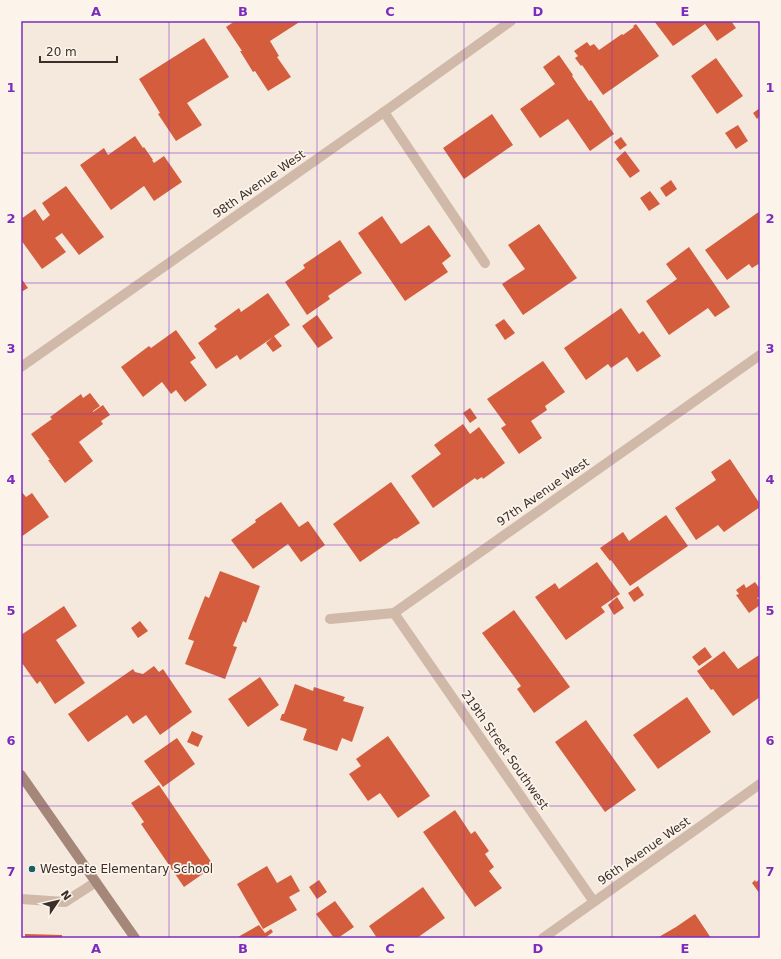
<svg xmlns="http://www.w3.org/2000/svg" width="781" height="959" font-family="'DejaVu Sans',sans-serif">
  <rect width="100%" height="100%" fill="#f5e9de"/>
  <path fill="#d45d3e" d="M235,21H301L270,41L279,56L277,57L291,77L268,91L255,71L253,72L240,51H242L226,27Z
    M654,21H731L736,28L717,41L705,24L673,46Z
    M636,24L659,56L603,95L582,65L581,66L575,58L578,56L574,51L587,42L590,46L594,44L599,50L622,34L623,35L634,27L633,26Z
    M204,38L229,77L187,103L202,125L176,141L158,114L160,113L139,79Z
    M559,55L573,75L572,76L589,101L591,100L614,134L590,151L568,119L540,138L520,109L555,84L543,67Z
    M716,58L743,96L717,114L691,76Z
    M760,108V118L759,117L757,119L753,113Z
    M492,114L513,145L464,179L443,148Z
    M738,125L748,141L736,149L725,133Z
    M135,136L143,148L144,147L153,160H152L154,163L164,156L182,182L154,201L144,186L111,210L80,165L104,148L108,155Z
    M621,137L627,145L620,150L614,142Z
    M625,151L640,171L630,178L616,159Z
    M671,180L677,189L666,197L660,188Z
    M66,186L104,237L79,255L62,233L55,238L66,252L42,269L21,240V219L35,209L43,221L50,215L42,203Z
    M650,191L660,204L649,211L640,198Z
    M760,211V263L752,268L749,264L727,280L705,250Z
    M382,216L401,244L429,225L451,256L442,263L448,272L405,301L358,233Z
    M539,224L577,278L523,315L502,284L525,269L508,245Z
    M340,240L362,273L328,296L330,299L307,315L285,282L305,268L303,265Z
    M689,247L730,307L715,317L708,308L669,335L646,301L677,279L666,264Z
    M21,278L28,288L21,292Z
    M268,293L290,325L274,336L282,346L273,352L266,343L273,337L240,360L237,355L216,369L198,343L217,329L214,326L239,308L241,312Z
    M621,308L639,334L643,331L661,356L637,372L627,357L611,368L608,364L586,380L564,348Z
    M317,315L333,338L318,348L302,326Z
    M504,319L515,333L505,340L495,325Z
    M176,330L196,358L190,362L207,385L185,402L176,390L171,394L162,382L143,397L121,367L149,346L151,348Z
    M543,361L565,392L545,406L547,410L531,421L542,438L519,454L501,428L506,425L487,399Z
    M90,393L100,406L93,411V412L103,405L110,415L101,421L103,424L79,442L93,461L65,483L48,460H50L31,434L52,419L50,417L81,394L83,398Z
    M470,408L477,418L470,423L463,413Z
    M463,424L470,434L479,427L505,463L483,479L482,477L477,480L475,478L433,508L411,476L441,454L434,445Z
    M730,459L760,504V507L724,532L718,525L696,540L675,508L716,480L711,472Z
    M391,482L420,523L396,539L395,538L360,562L333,524Z
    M21,491L26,497L32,493L49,517L21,537Z
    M281,502L299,527L308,521L325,545L301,562L288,544L253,569L231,540L256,522L255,520Z
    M666,515L688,546L630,586L611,560L610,561L600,548L623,532L629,541Z
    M597,562L620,594L601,607L605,612L566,640L535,597L555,583L559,589Z
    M220,571L260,586L246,623L243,621L233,646L237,647L225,679L185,664L194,641L188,639L205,596L209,598Z
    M755,582L760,589V596L757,598L760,601V605L749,613L736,595L739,594L736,590L744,584L746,588Z
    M638,586L644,595L634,602L628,593Z
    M617,597L624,608L614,615L608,605Z
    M64,606L77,626L56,640L85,683L55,704L40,681L37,684L22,663L21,664V635Z
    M514,610L570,687L534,713L517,689L521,686L482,633Z
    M140,621L148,631L138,638L131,628Z
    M705,647L712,657L699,666L692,657Z
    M724,651L738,669L759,655L760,657V697L733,716L713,689L711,690L697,671Z
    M154,666L159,672L163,669L192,712L160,735L146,715L133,724L127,715L88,742L68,714L133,669L135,672L143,674Z
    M260,677L279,705L248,727L228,699Z
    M295,684L313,691L314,687L345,697L343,701L364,707L352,742L342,738L337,751L303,740L307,729L280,720L282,714H284Z
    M687,697L711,732L658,769L633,735Z
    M586,720L636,790L605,812L555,742Z
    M192,731L203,736L198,747L187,742Z
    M388,736L430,796L398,818L380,793L368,801L349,774L361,766L356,759Z
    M177,738L195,764L163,787L144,761Z
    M159,785L214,866L184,887L141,824L144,822L131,803Z
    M455,810L471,834L475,831L489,851L485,854L494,867L489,871L502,888L475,907L423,832Z
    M267,866L277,883L291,875L300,891L289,897L297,910L263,929L237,884Z
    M760,879V894L752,883L755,880L756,882Z
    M319,880L327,892L317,899L309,887Z
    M423,887L445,918L417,938H377L369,926Z
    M335,901L354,927L338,938H334L316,914Z
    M695,914L711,938H657L676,927Z
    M259,925L265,933L271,929L273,932L265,938H239L238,937Z
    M25,934L62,935V938H25Z"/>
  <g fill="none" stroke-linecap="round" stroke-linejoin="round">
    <path stroke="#d0b9a8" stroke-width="10" d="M384,112L485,263
      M21,899L65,902L96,882"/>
    <path stroke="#d0b9a8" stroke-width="10" d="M21,367L384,112L511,21
      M394,613L594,902
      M330,619L394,613L760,355
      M543,938L760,784"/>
    <path stroke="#a48779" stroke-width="10" d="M21,775L135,938"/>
  </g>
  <path fill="none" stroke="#7b2cbf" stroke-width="1" stroke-opacity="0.55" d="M169,21V938M317,21V938M464,21V938M612,21V938M21,153H760M21,283H760M21,414H760M21,545H760M21,676H760M21,806H760"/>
  <circle fill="#196063" stroke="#fcf4eb" stroke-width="1.5" cx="32" cy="869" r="4"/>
  <g text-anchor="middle" stroke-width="3.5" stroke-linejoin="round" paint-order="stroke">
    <g font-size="12" fill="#3c2e29" stroke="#fcf4eb">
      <text transform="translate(259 184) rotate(-35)" y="4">98th Avenue West</text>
      <text transform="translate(543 492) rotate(-35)" y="4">97th Avenue West</text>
      <text transform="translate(505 750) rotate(55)" y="4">219th Street Southwest</text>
      <text transform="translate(644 851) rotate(-35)" y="4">96th Avenue West</text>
    </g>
    <g font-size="12" fill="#3c2e29" stroke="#fcf4eb" text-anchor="start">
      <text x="40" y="873">Westgate Elementary School</text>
    </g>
  </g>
  <rect width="781" height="959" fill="none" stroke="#fcf4eb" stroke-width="44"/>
  <g transform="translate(58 901) rotate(55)" stroke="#fcf4eb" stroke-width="3" paint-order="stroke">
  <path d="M0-3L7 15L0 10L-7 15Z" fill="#3c2e29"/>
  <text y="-6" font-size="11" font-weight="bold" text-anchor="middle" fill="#3c2e29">N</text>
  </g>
  <path d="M40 56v6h77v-6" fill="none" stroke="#3c2e29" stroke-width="2"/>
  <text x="46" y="56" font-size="12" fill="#3c2e29" stroke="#fcf4eb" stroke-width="3" paint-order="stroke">20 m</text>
  <rect x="22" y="22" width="737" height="915" fill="none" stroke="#7b2cbf" stroke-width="1.5"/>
  <g font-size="13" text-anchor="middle" font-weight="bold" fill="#7b2cbf">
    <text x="96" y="16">A</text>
    <text x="243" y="16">B</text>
    <text x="390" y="16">C</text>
    <text x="538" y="16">D</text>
    <text x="685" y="16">E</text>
    <text x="11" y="92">1</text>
    <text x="770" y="92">1</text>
    <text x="11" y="223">2</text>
    <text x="770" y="223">2</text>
    <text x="11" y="353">3</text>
    <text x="770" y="353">3</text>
    <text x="11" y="484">4</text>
    <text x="770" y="484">4</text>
    <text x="11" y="615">5</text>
    <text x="770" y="615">5</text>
    <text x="11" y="745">6</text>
    <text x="770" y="745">6</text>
    <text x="11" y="876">7</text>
    <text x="770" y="876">7</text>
    <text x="96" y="953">A</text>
    <text x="243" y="953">B</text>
    <text x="390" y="953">C</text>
    <text x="538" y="953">D</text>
    <text x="685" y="953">E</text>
  </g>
</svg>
